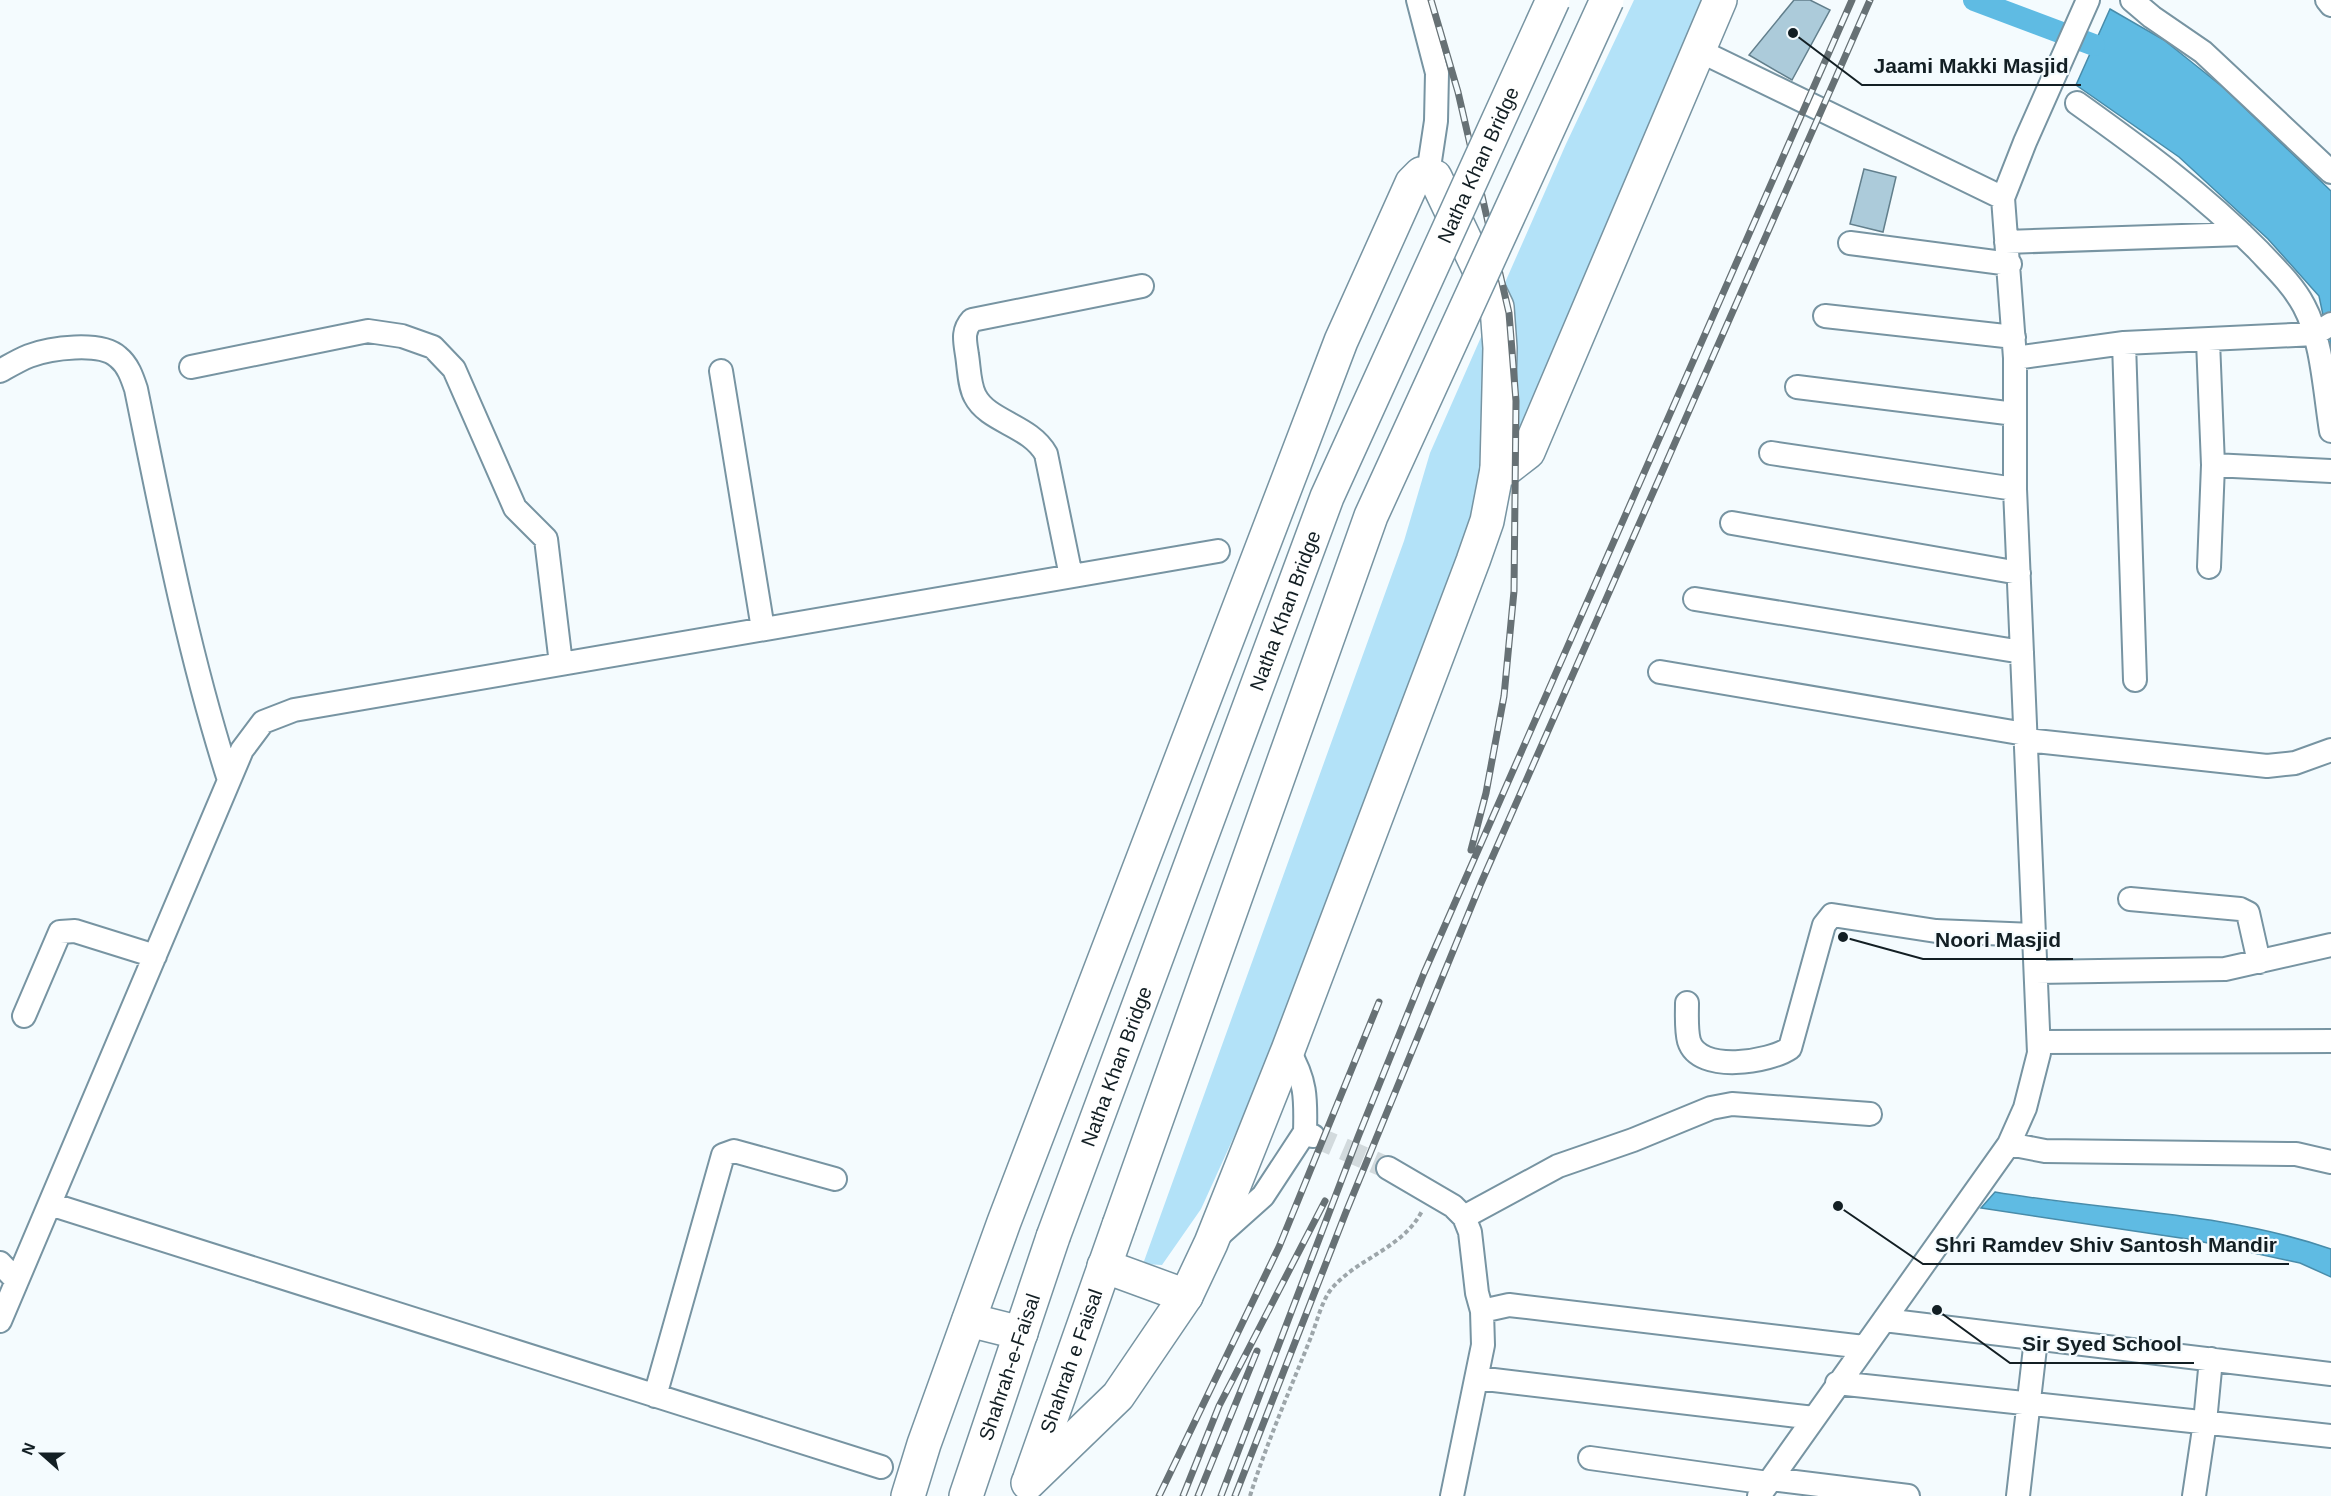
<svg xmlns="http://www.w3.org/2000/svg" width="2331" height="1496" font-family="Arial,sans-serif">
  <rect width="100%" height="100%" fill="#f4fbfe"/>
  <path fill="#b3e2f8" d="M1634,0H1710L1576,306L1444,675L1201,1209L1162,1265L1143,1264L1404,541L1430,453L1566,144Z"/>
  <path fill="#5fbbe3" stroke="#488caa" stroke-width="1.5" d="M2110,9L2164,40L2224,88L2331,191V353L2319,296L2268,239L2179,157L2076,85Z
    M1995,1192C2106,1211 2224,1212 2331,1249V1277L2300,1263L2194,1240L1981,1208Z"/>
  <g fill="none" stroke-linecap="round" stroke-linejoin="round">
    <path stroke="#5fbbe3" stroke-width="22" d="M1974,0L2094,45"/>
  </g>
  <path fill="#accbda" stroke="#627f8c" stroke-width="1.5" d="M1794,0H1810L1830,10L1792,80L1749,55Z
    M1864,169L1896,177L1883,232L1850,224Z"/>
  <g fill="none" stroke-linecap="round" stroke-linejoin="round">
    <path stroke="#d2dadd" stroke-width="22" stroke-dasharray="22 11" stroke-linecap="butt" d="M1313,1136L1388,1168"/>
    <g stroke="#7794a2" stroke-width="26">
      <path id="minor" d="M1418,0L1437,73L1436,121L1428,174
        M2132,0L2152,17L2203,52L2331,172
        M2327,0L2331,5
        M1698,50L2003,198
        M2077,103C2140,148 2203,194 2258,250C2274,267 2293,285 2304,306C2322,339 2325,394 2331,431
        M2006,242L2242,234
        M1850,243L2010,264
        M1825,316L2014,337
        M2208,341L2213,465L2209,567
        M2124,343L2135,680
        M2015,358L2124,343L2315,334L2331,324
        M191,367L368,331L402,336L433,347L454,369L515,508L546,539L561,664
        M0,371C9,366 19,360 29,356C50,348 100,341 118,357C128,365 132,377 136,389C163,521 188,652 229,780
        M721,371L763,629
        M1797,387L2015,414
        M1771,453L2015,489
        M2213,465L2331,471
        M1732,523L2019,573
        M1071,576L1046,454C1030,425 988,422 975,396C969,385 969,367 967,355C965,341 962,331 972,320L1142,286
        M1695,599L2022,652
        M1660,672L2025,734
        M2026,740L2267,766L2295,763L2331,750
        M2130,899L2240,909L2248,913L2259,962
        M2036,972L2225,969L2331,945
        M1687,1003C1687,1015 1686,1030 1689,1041C1699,1074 1770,1062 1790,1048L1824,925L1832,915L1936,931L2034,935
        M24,1016L60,932L75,931L155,956
        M2039,1042L2331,1041
        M1288,1050C1306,1080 1306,1098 1305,1132L1313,1136
        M2009,1144L2045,1151L2296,1154L2331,1162
        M1388,1168L1453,1206L1464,1217L1470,1232L1477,1293L1482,1311L1483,1345L1452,1496
        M50,1204L881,1467
        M1464,1217L1558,1166L1633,1140L1711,1108L1732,1104L1870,1114
        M1216,1238L1263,1196L1305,1132
        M0,1263L17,1281
        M1482,1311L1509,1305L1864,1347
        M1884,1320L2331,1374
        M0,1321L242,750L263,722L294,710L1218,551
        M1477,1378L1814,1418
        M1837,1383L2331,1436
        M655,1396L723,1155L734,1151L835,1179
        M1590,1458L1768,1483
        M1771,1479L1908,1496
        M1759,1496L2009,1144L2025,1108L2039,1053L2015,489V358L2003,198L2025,142L2088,0
        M2018,1496L2036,1339
        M2194,1496L2205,1422L2211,1359"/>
    </g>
    <g stroke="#7794a2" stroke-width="36">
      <g id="highway">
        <path d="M1104,1266L1186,1296"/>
        <path d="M969,1320L1021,1333"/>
        <path id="s1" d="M1030,1478L1119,1225"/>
        <path d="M1028,1483L1118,1396L1186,1296L1211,1243L1288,1050L1473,561L1487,521L1497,469H1506L1528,452L1720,0"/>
        <path d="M908,1496L924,1444L1004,1222L1293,467L1341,341L1412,183L1421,174L1435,177L1497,307L1500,348L1497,469"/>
        <path id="s2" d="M966,1496L1053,1237"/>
      </g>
    </g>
    <path stroke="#9da6aa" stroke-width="4" stroke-dasharray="4.5 3" stroke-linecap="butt" d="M1250,1496C1267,1442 1290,1390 1311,1337C1317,1322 1322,1299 1333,1287C1360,1257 1403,1248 1422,1211"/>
    <use href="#minor" stroke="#fff" stroke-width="22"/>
    <use href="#highway" stroke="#fff" stroke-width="33"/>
    <g stroke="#677175" stroke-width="7">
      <path id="rail" d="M1431,0L1458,92L1509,313L1516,401L1514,591L1504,696L1486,793L1471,850
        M1159,1496L1279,1247L1379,1002
        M1183,1496L1219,1406L1325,1201
        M1198,1496L1257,1351
        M1221,1496L1358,1137L1424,973L1852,0
        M1235,1496L1346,1212L1481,883L1870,0"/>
    </g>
    <use href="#rail" stroke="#f4fbfe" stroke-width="4.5" stroke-dasharray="14" stroke-linecap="butt"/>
    <g stroke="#7794a2" stroke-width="36" stroke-linecap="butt">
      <g id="highway-bridge">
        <path d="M1119,1225L1371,516L1607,0"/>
        <path id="s3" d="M1053,1237L1327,497L1553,0"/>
      </g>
    </g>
    <use href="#highway-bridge" stroke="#fff" stroke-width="33"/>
  </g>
  <g text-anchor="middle" stroke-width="4.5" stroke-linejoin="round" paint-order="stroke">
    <g font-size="20" fill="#131f24" stroke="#f4fbfe">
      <text dy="7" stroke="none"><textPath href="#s3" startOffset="1154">Natha Khan Bridge</textPath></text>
      <text dy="7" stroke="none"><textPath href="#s3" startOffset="668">Natha Khan Bridge</textPath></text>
      <text dy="7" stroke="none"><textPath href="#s3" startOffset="182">Natha Khan Bridge</textPath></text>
      <text dy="7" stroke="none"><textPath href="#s1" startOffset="124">Shahrah e Faisal</textPath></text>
      <text dy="7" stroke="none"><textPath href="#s2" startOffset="136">Shahrah-e-Faisal</textPath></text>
    </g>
  </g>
  <path fill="none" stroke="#131f24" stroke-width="2" d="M1793 33L1862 85H2081M1843 937L1923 959H2073M1838 1206L1923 1264H2289M1937 1310L2010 1363H2194"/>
  <g fill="#131f24" stroke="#f4fbfe" stroke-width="2">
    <circle cx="1793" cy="33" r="6"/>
    <circle cx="1843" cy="937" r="6"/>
    <circle cx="1838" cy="1206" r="6"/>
    <circle cx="1937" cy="1310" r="6"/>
  </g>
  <g font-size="21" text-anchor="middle" font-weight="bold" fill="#131f24" stroke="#f4fbfe" stroke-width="4.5" stroke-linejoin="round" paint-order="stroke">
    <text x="1971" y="73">Jaami Makki Masjid</text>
    <text x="1998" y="947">Noori Masjid</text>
    <text x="2106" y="1252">Shri Ramdev Shiv Santosh Mandir</text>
    <text x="2102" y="1351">Sir Syed School</text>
  </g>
  <g transform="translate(42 1454) rotate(291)" stroke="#f4fbfe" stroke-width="4.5" paint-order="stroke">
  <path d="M0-4.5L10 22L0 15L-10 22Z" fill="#131f24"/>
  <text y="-9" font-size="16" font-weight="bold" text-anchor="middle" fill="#131f24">N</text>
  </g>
</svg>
